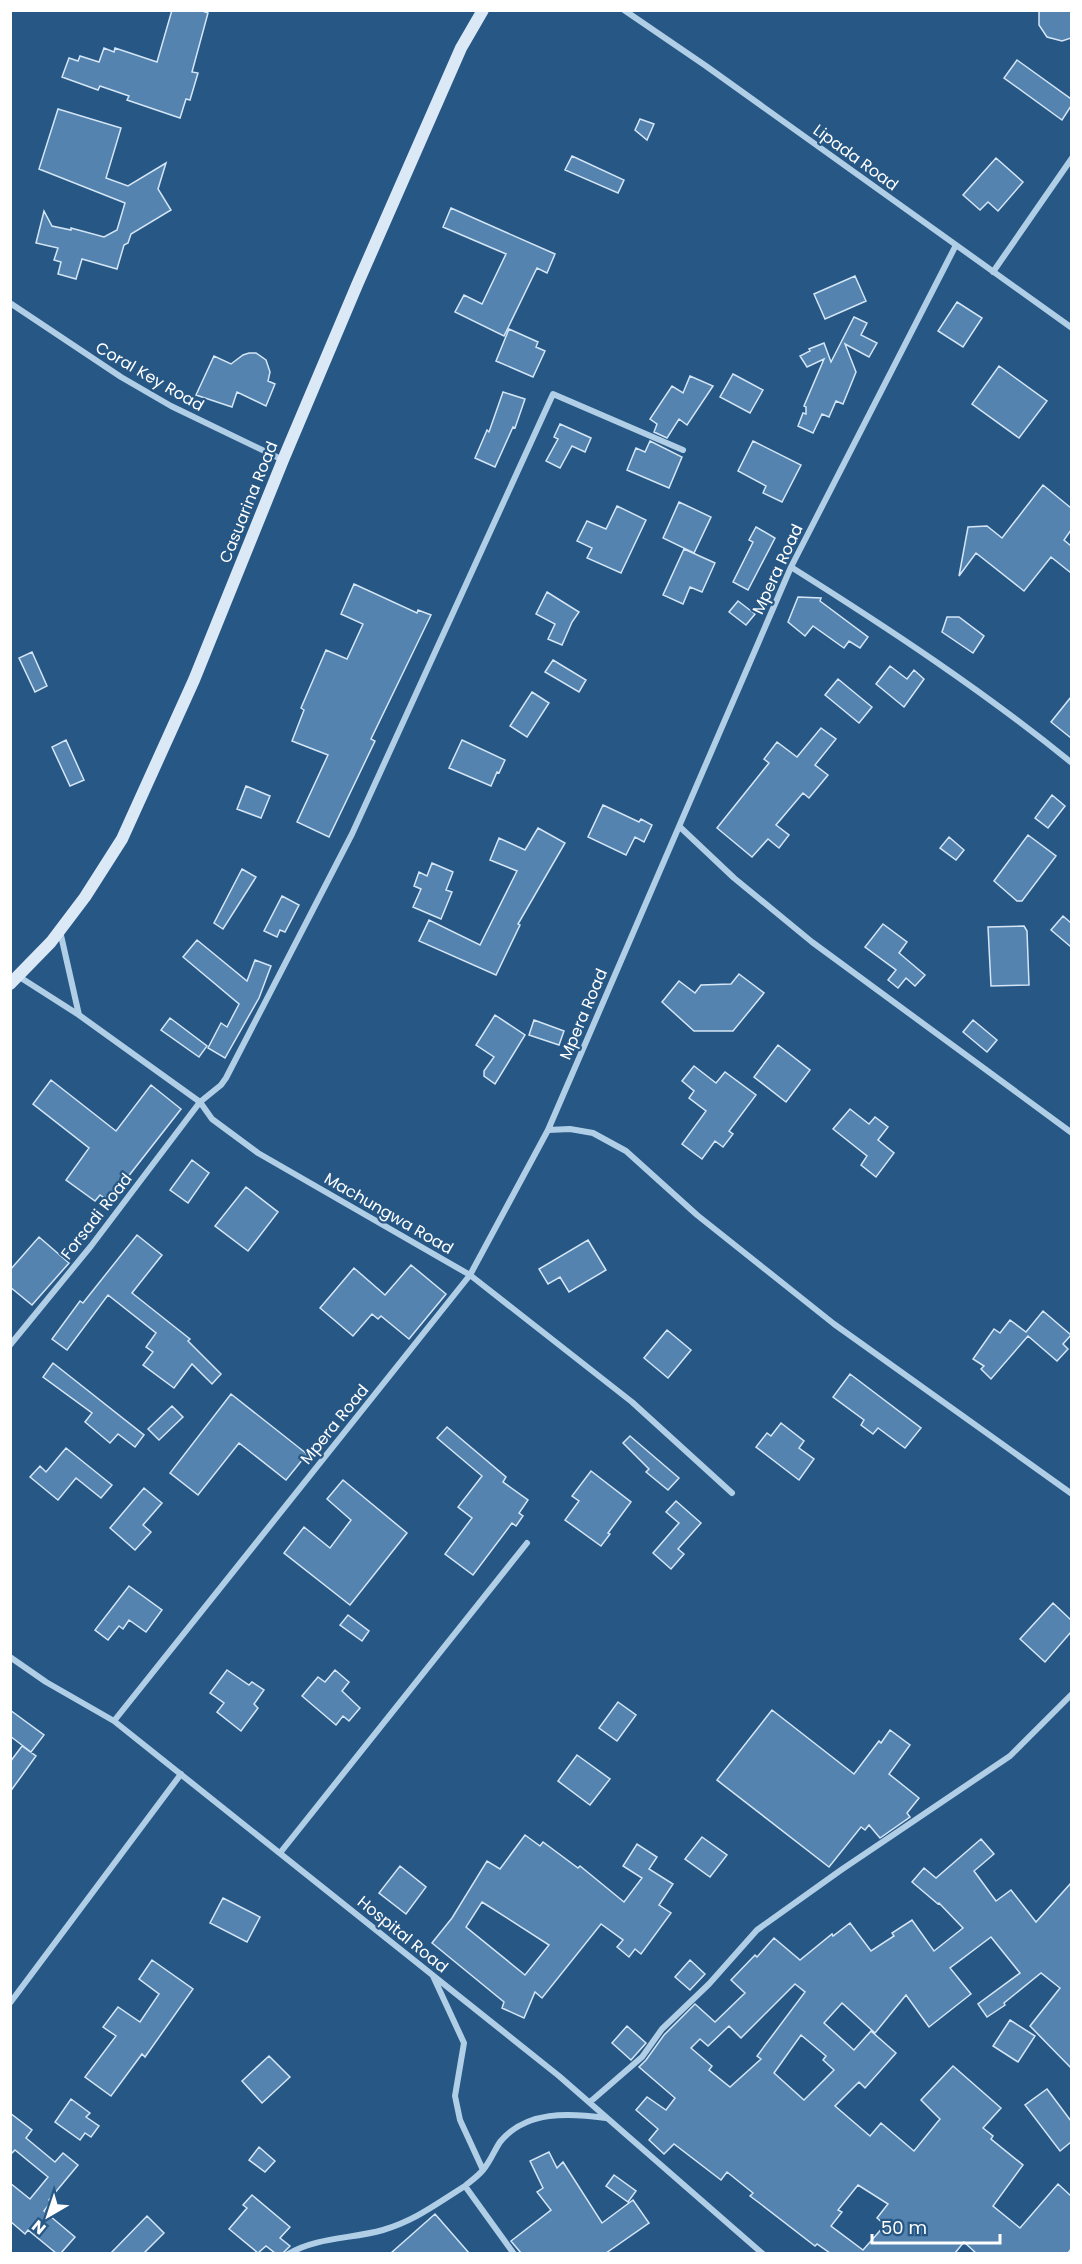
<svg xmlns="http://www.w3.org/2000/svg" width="1082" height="2264" font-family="Poppins,sans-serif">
  <rect width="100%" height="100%" fill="#275784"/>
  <path fill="#5383ae" stroke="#d4e6f6" stroke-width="1.5" fill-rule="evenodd" d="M172,10H200L208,13L192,72L198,73L190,100L186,99L180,118L127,100L129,96L100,86L98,90L62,77L69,58L78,61L80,56L99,62L104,48L114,52L115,48L157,62Z
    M1039,10H1071V38L1062,41L1047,37L1039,25Z
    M1017,60L1071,99V106L1062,120L1004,78Z
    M58,109L121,128L106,178L128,186L166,163L158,189L171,210L131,234L128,243L124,245L117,269L82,259L76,279L58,274L61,262L54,260L58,248L36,243L44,211L52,226L71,230V228L104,237L117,230L125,203L39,169Z
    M640,119L654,124L647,140L635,130Z
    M572,156L624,180L618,193L565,170Z
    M996,158L1023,182L998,211L988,202L980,210L963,195Z
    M451,208L555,254L547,273L537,268L504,336L455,312L464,295L482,304L506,254L443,227Z
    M855,276L866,301L825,319L814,294Z
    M957,302L982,318L963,347L938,331Z
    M854,317L867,323L861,335L877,343L869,357L845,344L856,372L843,404L836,401L829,417L822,414L813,433L798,426L803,413L806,414V407L804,406L824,359L807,367L800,356L810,351L809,349L824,343L831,362Z
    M509,329L538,342L536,347L545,351L533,377L496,361Z
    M249,353H256L266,360L270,372L268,381L275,384L266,406L237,392L232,407L196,395L214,356L231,364L243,355Z
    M999,366L1047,401L1019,438L972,404Z
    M733,374L763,390L750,413L720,397Z
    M690,376L713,386L687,425L679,419L667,438L654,432L657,424L650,419L672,386L683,393Z
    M503,392L525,399L515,428L513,427L495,467L475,458L487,430L489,432Z
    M560,424L591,438L585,452L572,446L560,468L546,461L558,439L554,437Z
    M650,441L682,457L669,488L627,470L636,448L645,452Z
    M753,441L801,465L782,502L763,493L766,486L738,471Z
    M1043,485L1071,508V530L1064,540L1071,546V573L1051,557L1024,591L976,553L959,576L968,527L987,526L1002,538Z
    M679,502L711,517L694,553L663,538Z
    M617,506L646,520L621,573L587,558L592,548L577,541L587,521L606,529Z
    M756,527L775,538L748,590L733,582L753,542L749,540Z
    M684,549L715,563L702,592L690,587L683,604L663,595Z
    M354,584L417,613L418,610L431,615L371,739L375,741L329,837L297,822L328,755L292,741L304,710L301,708L326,650L347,659L363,624L341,614Z
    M547,592L579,612L572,622L562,645L548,639L555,624L536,614Z
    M798,597L821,598L820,601L868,637L860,648L849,641L844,648L813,626L805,636L788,622Z
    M738,601L755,614L746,625L729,612Z
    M947,617H959L984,636L973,653L942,632Z
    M32,652L47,686L35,692L19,658Z
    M553,660L586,680L579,692L545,672Z
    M890,666L907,679L914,670L924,679L904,707L876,684Z
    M838,679L872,707L859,723L825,695Z
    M532,692L549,703L527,737L510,726Z
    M1071,697V738L1051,722Z
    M821,728L836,739L815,765L828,775L809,798L803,793L776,825L789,835L779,848L768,839L752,857L717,828L769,763L764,759L777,742L797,757Z
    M66,740L84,780L70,786L52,747Z
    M462,740L505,760L499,773L497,772L491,786L449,768Z
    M246,786L270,796L261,818L237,809Z
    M1052,795L1065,806L1048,828L1035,818Z
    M603,805L639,822L641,819L652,825L644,842L635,837L626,855L588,837Z
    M538,828L565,843L518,924L520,925L496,975L419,941L429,920L480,945L517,871L490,860L499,838L525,850Z
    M1028,835L1056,856L1022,901H1017L994,881Z
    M949,837L964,850L956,860L940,848Z
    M432,863L453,872L446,890L452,892L441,919L413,907L421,889L414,886L419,872L427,876Z
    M242,869L256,877L223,929L214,923Z
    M282,896L299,905L285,932L280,930L277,937L264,931Z
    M1063,916L1071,923V947L1051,930Z
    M883,924L907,942L899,953L925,975L915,986L906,978L898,988L888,980L896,970L865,947Z
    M1024,926L1027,931L1029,985L991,986L988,927Z
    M197,940L247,981L255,960L271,966L259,998L225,1058L208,1048L221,1023L227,1027L239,1004L183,957Z
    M739,974L764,993L733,1031H694L662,1002L679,981L695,993L701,985L731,984Z
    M495,1015L525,1035L495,1084L484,1076V1071L494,1057L476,1045Z
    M170,1018L207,1046L199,1057L161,1030Z
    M534,1020L564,1031L559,1045L529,1035Z
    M973,1020L997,1040L987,1052L963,1032Z
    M778,1045L810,1070L786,1102L754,1077Z
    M694,1066L716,1083L725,1072L756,1095L729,1131L733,1134L723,1147L715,1141L702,1159L682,1144L706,1111L689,1098L694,1091L682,1081Z
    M51,1080L116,1131L151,1085L181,1109L127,1178L124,1175L107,1200L100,1195L95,1201L66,1180L89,1148L33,1104Z
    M850,1109L869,1124L875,1117L888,1127L878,1140L894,1153L876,1177L861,1165L867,1156L833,1129Z
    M192,1160L209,1173L188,1203L170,1190Z
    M246,1187L278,1212L248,1251L215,1226Z
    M137,1235L162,1255L132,1293L190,1339L188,1341L221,1374L212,1384L192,1364L174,1388L143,1365L153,1352L146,1347L156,1333L108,1295L67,1350L52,1339L80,1301L83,1303Z
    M39,1237L69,1263L32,1305L10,1287V1270Z
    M588,1240L606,1270L569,1292L560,1277L548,1284L539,1269Z
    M411,1265L446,1294L409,1339L381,1316L378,1319L372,1314L353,1336L320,1308L354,1268L385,1295Z
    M1043,1311L1071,1335L1063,1344L1068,1349L1057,1361L1028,1336L991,1379L981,1369L984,1366L973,1359L994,1329L1000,1333L1010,1320L1026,1332Z
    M667,1330L691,1350L668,1378L644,1358Z
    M53,1363L144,1435L135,1447L118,1434L110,1443L85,1422L92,1413L43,1377Z
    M850,1374L921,1428L905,1448L878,1428L873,1434L861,1425L864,1420L833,1397Z
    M231,1394L307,1454L286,1480L239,1443L198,1495L170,1473Z
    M172,1406L183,1417L159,1440L148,1429Z
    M781,1423L804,1441L799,1448L814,1459L799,1480L756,1447L767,1433L771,1436Z
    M447,1427L506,1477L503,1482L528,1500L519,1513L523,1516L516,1526L512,1523L473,1575L445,1554L472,1518L458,1507L482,1476L437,1438Z
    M630,1436L679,1478L668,1490L646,1472L649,1469L623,1443Z
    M66,1448L112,1485L101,1498L76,1478L58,1500L30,1477L40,1466L46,1472Z
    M591,1471L631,1502L608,1533L610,1534L601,1546L565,1520L579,1501L572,1496Z
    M343,1480L407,1533L350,1605L284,1553L304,1527L330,1548L351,1520L327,1499Z
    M144,1488L162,1503L143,1525L151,1532L135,1550L110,1528Z
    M676,1501L701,1523L678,1549L684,1554L671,1569L653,1553L679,1523L666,1512Z
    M129,1586L162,1610L146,1632L129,1620L123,1629L119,1626L108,1640L95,1630Z
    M1053,1603L1071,1620V1632L1045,1662L1020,1639Z
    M348,1615L369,1631L362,1641L340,1625Z
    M227,1670L249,1685L252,1682L264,1690L254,1704L258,1708L241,1731L217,1712L224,1703L210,1693Z
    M335,1670L349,1682L342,1691L360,1708L349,1721L343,1716L336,1725L302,1696L318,1677L325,1682Z
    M618,1702L636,1715L617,1741L599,1728Z
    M10,1710L44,1735L31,1752L10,1736Z
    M772,1710L854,1774L879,1741L881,1743L890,1730L910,1745L889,1774L919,1798L907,1813L910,1817L880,1838L869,1825L865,1830L861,1827L829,1867L717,1780Z
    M22,1746L36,1756L10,1792V1762Z
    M577,1755L610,1779L590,1805L558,1781Z
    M525,1835L540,1846L543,1842L578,1868L580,1866L624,1902L642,1878L623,1866L637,1844L657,1857L649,1869L673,1884L659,1905L671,1913L641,1954L635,1949L629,1957L617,1947L623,1940L601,1924L542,1998L535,1992L524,2018L502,2008L504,2002L432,1943L452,1918L487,1861L500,1869ZM482,1902L549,1945L525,1975L466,1927Z
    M702,1837L727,1855L710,1877L685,1859Z
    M981,1839L994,1854L974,1871L996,1901L1011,1890L1036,1922L1071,1883V2068L1030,2026L1060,1988L1041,1973L1004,2003L1005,2005L987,2017L978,2004L1020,1973L991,1937L950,1968L971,1994L929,2027L906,1995L875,2033L842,2003L824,2023L854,2050L871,2031L896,2053L865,2088L859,2082L835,2106L870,2136L881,2123L914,2151L940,2119L921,2100L953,2066L1001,2108L983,2128L993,2136L991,2139L1023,2165L993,2206L1020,2228L1058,2184L1071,2196V2249L1068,2253H976L964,2242L955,2253H830L817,2244L815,2246L762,2205L750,2196L753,2193L727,2172L721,2180L674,2144L664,2154L649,2140L658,2129L636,2110L647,2097L666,2110L675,2098L639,2067L646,2060L664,2035L695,2004L715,2022L745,1993L731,1980L755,1955L757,1957L774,1938L800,1960L832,1934L833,1936L850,1923L871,1951L894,1936L892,1933L912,1920L934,1951L963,1928L939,1903L938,1904L912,1882L924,1868L936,1878ZM795,1984L805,1992L757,2056L761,2059L730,2087L709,2070L712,2066L691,2048L700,2039L708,2046L729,2026L741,2038ZM801,2035L826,2056L823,2060L834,2070L804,2100L774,2073ZM858,2185L888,2204L877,2218L885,2225L863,2250L831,2226L842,2212L838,2210Z
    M400,1866L426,1887L406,1914L379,1893Z
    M223,1898L260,1917L247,1942L210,1923Z
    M152,1960L193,1989L145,2057L142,2054L111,2096L85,2077L116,2036L103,2027L118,2007L140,2022L159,1994L139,1979Z
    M690,1960L705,1974L690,1990L675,1977Z
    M1010,2020L1035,2036L1018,2062L993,2046Z
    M627,2026L646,2043L631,2060L612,2043Z
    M269,2056L290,2077L262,2103L242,2081Z
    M1047,2089L1071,2121V2142L1060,2151L1025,2105Z
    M71,2099L90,2113L86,2117L99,2126L91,2137L85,2133L80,2140L55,2122Z
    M10,2113L32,2130L26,2138L55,2162L63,2153L78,2165L49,2200L51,2202L44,2211L75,2237L61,2253H56L28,2230L25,2234L10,2221V2183L30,2199L48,2177L15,2150L10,2155Z
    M259,2147L275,2161L265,2172L249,2160Z
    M549,2152L557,2168L563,2162L602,2223L633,2200L649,2223L606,2253H521L511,2241L551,2210L537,2192L543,2188L530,2161Z
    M614,2175L636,2191L628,2202L606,2186Z
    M252,2195L290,2227L280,2238L290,2246L283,2253H275L266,2246L258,2253L229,2229L247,2208L243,2205Z
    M435,2214L469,2253H391Z
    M147,2216L164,2233L144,2253H111Z"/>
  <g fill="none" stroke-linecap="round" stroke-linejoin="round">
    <path stroke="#b1cee7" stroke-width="6" d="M624,10L706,66L1072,328
      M993,272L1072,158
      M10,303L121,377L171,406L283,460
      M791,567C888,628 982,690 1072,763
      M680,827L734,878L812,942L1072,1133
      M60,931L79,1015
      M18,976L79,1015L200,1102L212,1119L258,1153L470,1275L632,1402L732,1493
      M548,1130L570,1129L593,1133L626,1151L697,1215L834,1324L1072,1494
      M10,1345L91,1246L200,1102L221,1085L226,1078L352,834L553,394L683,450
      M10,1657L46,1682L114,1721L559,2076L763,2254
      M114,1721L470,1275L548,1130L791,567L956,245
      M280,1853L527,1543
      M433,1976L464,2043L455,2096L460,2120L483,2170
      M10,2003L181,1774
      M590,2102L642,2057L662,2029L709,1984L757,1930L841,1870L1010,1756L1072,1694
      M288,2254C317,2237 351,2239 383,2230C416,2220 436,2204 465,2186
      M514,2254L465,2186C471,2181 478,2176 483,2170C490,2162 494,2151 500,2142C526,2110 570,2113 606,2118"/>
    <path stroke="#dbe9f7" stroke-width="12" d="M10,984L51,942L85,897L122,839L194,680L283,460L357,285L461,48L483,10"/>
  </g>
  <g text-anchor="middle" stroke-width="4.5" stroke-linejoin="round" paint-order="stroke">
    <g font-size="16" fill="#fff" stroke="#275784">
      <text transform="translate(856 157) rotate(36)" y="6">Lipada Road</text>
      <text transform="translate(150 376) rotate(30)" y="6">Coral Key Road</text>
      <text transform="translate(248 502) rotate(-68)" y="6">Casuarina Road</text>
      <text transform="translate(777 569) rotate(-65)" y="6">Mpera Road</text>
      <text transform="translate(583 1014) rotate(-67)" y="6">Mpera Road</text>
      <text transform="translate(389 1213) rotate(30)" y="6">Machungwa Road</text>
      <text transform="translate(96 1216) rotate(-52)" y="6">Forsadi Road</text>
      <text transform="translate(334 1424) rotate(-51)" y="6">Mpera Road</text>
      <text transform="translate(403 1934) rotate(39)" y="6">Hospital Road</text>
    </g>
  </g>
  <rect width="1082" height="2264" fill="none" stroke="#ffffff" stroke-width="24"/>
  <g transform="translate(48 2216) rotate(219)" stroke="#275784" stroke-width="4.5" paint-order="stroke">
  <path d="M0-4.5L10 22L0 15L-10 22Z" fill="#ffffff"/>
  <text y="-9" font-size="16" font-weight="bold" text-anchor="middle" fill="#ffffff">N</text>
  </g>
  <path d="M872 2234v9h128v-9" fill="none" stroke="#ffffff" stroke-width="3"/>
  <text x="881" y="2234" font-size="18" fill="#ffffff" stroke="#275784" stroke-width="4.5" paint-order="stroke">50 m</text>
</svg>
